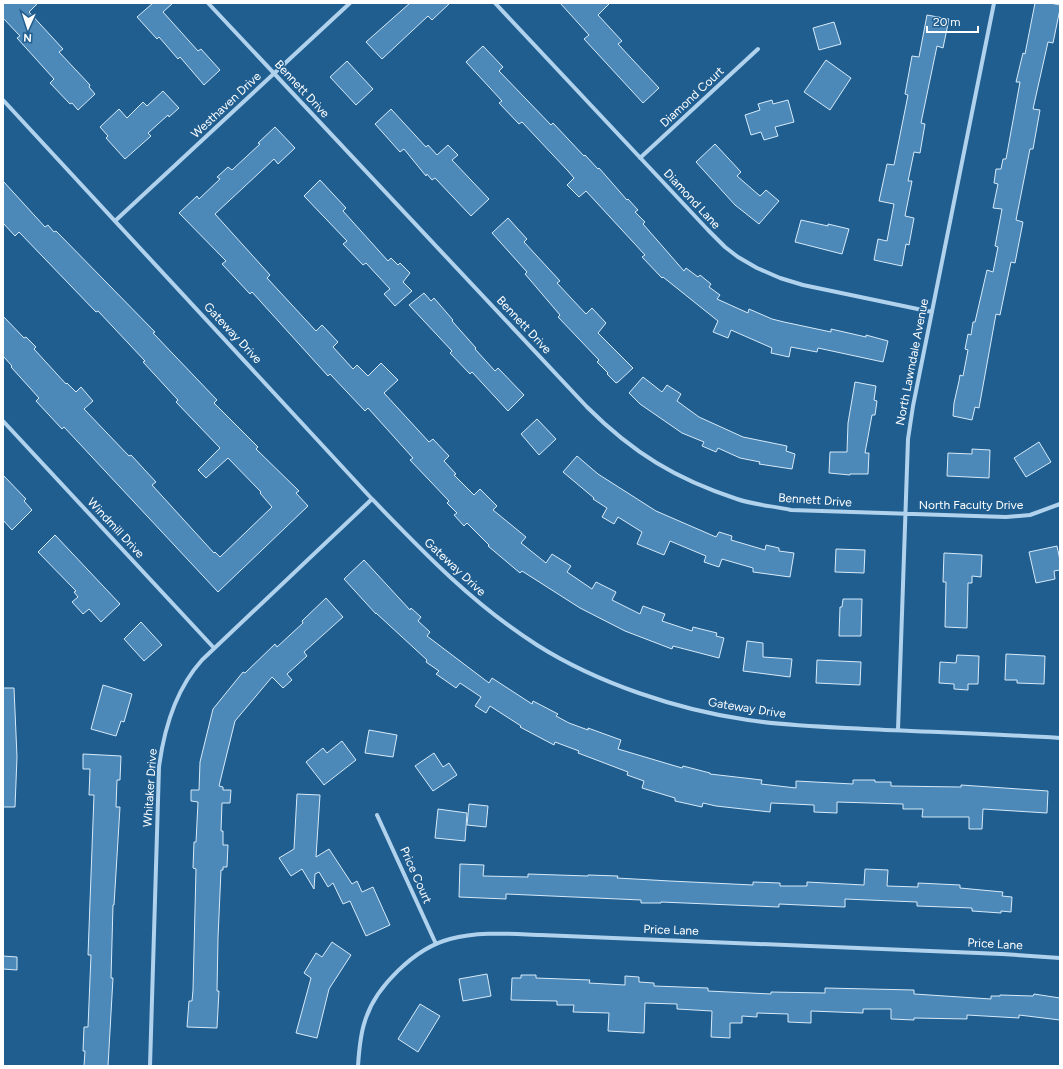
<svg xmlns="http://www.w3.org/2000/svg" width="1063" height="1069" font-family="Figtree,sans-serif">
  <rect width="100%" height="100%" fill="#205e90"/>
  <path fill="#4d89b8" stroke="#d6eaf9" d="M3,3H38L29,12L63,49L59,52L90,85L89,87L95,94L78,110L72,103L70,104L50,83L54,79L17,38L20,36L3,18Z
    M153,3H173L163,12L198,51L201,49L220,70L204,85L180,57L178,59L159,37L157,39L137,17Z
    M410,3H450L432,20L428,16L382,59L366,42Z
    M560,3H610L598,15L622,41L618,44L659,88L643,103L584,39L589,35Z
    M1035,3H1050L1060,5V9L1053,43L1048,42L1033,109L1040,110L1033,149H1030L1016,220L1023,222L1015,263L1011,262L1000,315L996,314L979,408L975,407L972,420L953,416L954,403L959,381L960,375L963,376L968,350L965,349L968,334L971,335L973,322H975L987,270L993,272L998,247L995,246L1002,209L993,208L998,184L994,183L996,169H1001L1003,159H1006L1020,82H1016L1023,53L1025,54Z
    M927,15L949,19L943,48L937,46L921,123L925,124L920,153L914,152L908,181H912L905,216L914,218L909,245L906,244L902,266L874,260L878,239L887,241L894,204L879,201L887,164L894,165L908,95L905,94L912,56L919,57Z
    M834,22L841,44L819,50L813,28Z
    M483,46L503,67L499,71L551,125L553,123L584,156L585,155L598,169L599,168L627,200L628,199L638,210L635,212L645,222L643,224L684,271L686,268L698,277L700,275L711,284L709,287L720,295L717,299L748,313L749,309L772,319L784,322L831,332V329L866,337V335L888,341L883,362L818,348L817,352L791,347L789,357L771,353L772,348L731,330L728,338L713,332L718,321L663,277L662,278L642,257L645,255L586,191L579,197L567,185L574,178L568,171L522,122L519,124L499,103L502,101L466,62Z
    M826,60L851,78L830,110L804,92Z
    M347,61L373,89L356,105L330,77Z
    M163,91L179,108L169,117L168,115L148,133L151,136L125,159L106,138L108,136L100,127L119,109L127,118L143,102L147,106Z
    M772,100L773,104L788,100L794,122L775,127L778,136L764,140L761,132L751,135L745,115L760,110L758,104Z
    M391,109L426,147L428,145L437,155L448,145L458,155L452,160L489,199L471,216L435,178L432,180L427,174L426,176L404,149L400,152L375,124Z
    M275,127L295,148L278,164L274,159L215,214L270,275L267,278L316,331L322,325L338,342L333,347L353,369L357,365L368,376L381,363L398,380L384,393L429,442L433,439L449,456L444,461L456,474L454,475L474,495L480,489L497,506L493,510L526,537L521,543L546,563L552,554L571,566L567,572L592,589L596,582L616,592L612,600L640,614L643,606L665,614L662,621L692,631L693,627L717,633L716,636L724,638L719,658L673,646L672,649L625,631L580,608L522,571L520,573L488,546L489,545L467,523L464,526L454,515L457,513L447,503L449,501L410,460L413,458L368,408L365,411L330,374L328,376L252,292L250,294L222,264L226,261L179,213L197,196L199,199L220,179L217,177L228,167L232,170L260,144L258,143Z
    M715,144L741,172L737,176L760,196L766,190L779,201L759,224L735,205L696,162Z
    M320,180L346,208L343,211L388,261L391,258L398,265L400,263L410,273L403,282L412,291L395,306L384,294L390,289L366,263L363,265L343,244L347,241L304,196Z
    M3,181L45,227L48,225L54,232L56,231L155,332L153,333L217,400L214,403L258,447L256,449L299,491L296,493L308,506L218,592L64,427L62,429L36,401L39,398L11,367L12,366L3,356V316L24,338L26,337L36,347L34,349L66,384L67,383L76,392L81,387L93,401L84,409L129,456L131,455L156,482L152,485L214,553L215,552L220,557L272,507L260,493L261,492L228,458L206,478L198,470L220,448L176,402L178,400L143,362L145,361L98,311L96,312L19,232L15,236L3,223Z
    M508,218L527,239L524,242L560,281L557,283L586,314L592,308L606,323L598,333L633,368L618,382L616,383L607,374L608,373L597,362L599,360L558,317L560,315L525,274L527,272L492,233Z
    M801,220L828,226V224L849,229L842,254L795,242Z
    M424,293L431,301L434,298L453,320L452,321L476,348L475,349L495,371L498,368L524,395L508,411L472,372L470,374L450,353L452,351L409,305Z
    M643,377L662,392L667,385L681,394L677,401L699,417L743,437L787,446L786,451L795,454L792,469L759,464L760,462L740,458L718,448L716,452L702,446L704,442L682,433L640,404L629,393Z
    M855,382L876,386L874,400L877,401L875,415H872L865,453H869L868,474H850V475L829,473L830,452H847L848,423Z
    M537,419L556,439L539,455L521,434Z
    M1039,442L1051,462L1026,477L1014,458Z
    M972,449L990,450L989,478L947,476L948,453L972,454Z
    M577,456L598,474L656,511L716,537L719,532L732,536L731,540L765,550L766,545L779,548V551L794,553L790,577L753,572V568L722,559L719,567L704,562L706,556L670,541L664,555L637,544L642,532L618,517L614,524L602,517L607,508L593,499L594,498L563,472Z
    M3,475L26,499L24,501L32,510L12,530L3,520Z
    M55,535L120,604L101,622L89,609L83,614L72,602L78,597L74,592L76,591L38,552Z
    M1057,546L1060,560V570L1054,571L1055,579L1036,583L1029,552Z
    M836,549L865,550L864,573L835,572Z
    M944,553L982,555L981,577L972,576V583H968L967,628L945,627L946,582H943Z
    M364,560L410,610L411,608L421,617L418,621L430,632L427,636L489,683L492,678L532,704L533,701L558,714L556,716L569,723L588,730V728L621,740L618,749L682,768L683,766L710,773V774L762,780L761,784L796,788V781L853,784V780H875V782H891V786L961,787V785L1048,791L1047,813L983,809L982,829H969V817H922L923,809H903V804L837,802V813L814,812V805L771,803L770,812L716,806L703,803L702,807L675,801V798L642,788L644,781L627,775L628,772L578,753L579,751L555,742L554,745L520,727L521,726L490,706L486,713L475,706L481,697L460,683L456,688L436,674L439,671L426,662L427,660L376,613V614L344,579Z
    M326,598L343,617L304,652L307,656L287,674L292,680L283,688L272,677L235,721L219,786L223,787V790H231L230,803H222L221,831H223V845H228L227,867H223V870H221L218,938L217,991H219L217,1028L187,1027L189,1001H192L193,990L196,869L193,868L194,842H196L198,802L191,801V790H199L200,762L213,709L243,672L245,673L275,644L277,647L303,623L302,621Z
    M843,599H862L861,636H839L840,607H842Z
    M141,622L162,645L144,661L124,639Z
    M747,641L763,643V657L792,659L790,677L743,671Z
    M1006,654L1045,656L1044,684L1017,683V680H1005Z
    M957,655L979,656L978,684H968V690L954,689V684L939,683L940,662L956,663Z
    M817,660L861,662L860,685L816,683Z
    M103,685L132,694L124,722L121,721L116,736L91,729Z
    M3,688H14L17,757L15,807H3Z
    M369,730L397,735L393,757L365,753Z
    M342,741L356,760L324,785L306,762L323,748L327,753Z
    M434,753L443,767L449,763L457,775L433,791L415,766Z
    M83,754L121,756L120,780H117L116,807H120L114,905H113L111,978H113L108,1066H84L85,1051H83L84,1027H88L91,955H88L94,795H89L90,769H83Z
    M297,794L320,795L316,857L329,849L352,884L357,881L362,892L373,887L390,925L366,936L350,901L343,904L333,883L328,887L319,872L315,874L314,889L302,869L291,876L279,858L294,849Z
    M469,804L488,806L486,827L467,825Z
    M438,809L467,813L465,841L435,838Z
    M460,864L484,865L483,876L528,877V874L588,876V875L618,876L617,878L670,881L753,885V882L780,883V886H807V882L864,885L865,869L888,870L887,886L918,887V883L960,885V888L1003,892L1002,896L1012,897L1011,912L1001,911V913L972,911V908L917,906V902L845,899V907L779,904V907L661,902V903H641V900L506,894V899L459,897Z
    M332,942L351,955L329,989L317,1038L296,1033L311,978L304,973L316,953L322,957Z
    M3,956L17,957V970L3,969Z
    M487,974L491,996L463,1001L459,979Z
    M521,975H536V978L590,980L589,983L625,985V976L639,977V982L654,983V986L708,988V991L771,994V992L825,993V988L914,990V994L991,999V996H1000V995L1033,996L1034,994L1060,998V1020L1019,1015V1018L967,1015V1019L914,1018V1020L891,1019V1009H863V1013L811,1011V1023L788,1022V1014L757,1013V1017L742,1016V1023H730V1038L711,1037L712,1011L677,1009V1004L645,1003L644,1033L608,1031L609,1013L573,1012L574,1005H557V1001L511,1000L512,978H521Z
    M420,1004L440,1016L418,1052L398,1039Z"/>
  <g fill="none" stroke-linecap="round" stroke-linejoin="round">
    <path stroke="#b0d2ed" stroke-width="4" d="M208,3L587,407C633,453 676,479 737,499C754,505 773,506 791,510L1006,517L1030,515L1060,504
      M495,3L708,230L725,247L738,257L757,268L780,278L803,285L932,312
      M3,100L372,499C424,553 474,605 537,645C597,683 678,710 748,720C787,726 827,727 866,729C930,732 995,734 1060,738
      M640,158L758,49
      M115,221L350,3
      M3,421L214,648
      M898,730L908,439L913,406L994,3
      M377,815L436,944
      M150,1066L159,767C164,729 175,690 202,660L372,499
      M358,1066C359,1051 360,1035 365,1021C375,987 415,948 450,939C479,931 511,934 541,935L1002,954L1060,958"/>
  </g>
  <g text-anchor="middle" stroke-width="3" stroke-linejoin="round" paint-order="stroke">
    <g font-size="12" fill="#fff" stroke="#205e90">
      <text transform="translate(302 89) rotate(47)" y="4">Bennett Drive</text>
      <text transform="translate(692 97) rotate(-43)" y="4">Diamond Court</text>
      <text transform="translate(226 105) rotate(-43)" y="4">Westhaven Drive</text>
      <text transform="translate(692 199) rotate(47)" y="4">Diamond Lane</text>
      <text transform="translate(524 325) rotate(47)" y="4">Bennett Drive</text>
      <text transform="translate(233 333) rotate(47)" y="4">Gateway Drive</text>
      <text transform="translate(912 362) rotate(-79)" y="4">North Lawndale Avenue</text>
      <text transform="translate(815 500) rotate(4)" y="4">Bennett Drive</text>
      <text x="971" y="509">North Faculty Drive</text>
      <text transform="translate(116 528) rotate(47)" y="4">Windmill Drive</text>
      <text transform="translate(455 567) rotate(43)" y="4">Gateway Drive</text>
      <text transform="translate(747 708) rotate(9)" y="4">Gateway Drive</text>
      <text transform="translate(150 788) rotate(-86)" y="4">Whitaker Drive</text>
      <text transform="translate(416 875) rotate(66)" y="4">Price Court</text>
      <text transform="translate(671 930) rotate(2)" y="4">Price Lane</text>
      <text transform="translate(995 944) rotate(3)" y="4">Price Lane</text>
    </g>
  </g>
  <rect width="1063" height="1069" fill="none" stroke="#ffffff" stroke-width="8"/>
  <g transform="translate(28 28) rotate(183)" stroke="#205e90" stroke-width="3" paint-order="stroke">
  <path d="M0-3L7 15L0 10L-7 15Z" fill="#ffffff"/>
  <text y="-6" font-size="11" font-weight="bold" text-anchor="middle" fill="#ffffff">N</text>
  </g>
  <path d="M927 26v6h51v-6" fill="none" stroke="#ffffff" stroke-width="2"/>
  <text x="933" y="26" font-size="12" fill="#ffffff" stroke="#205e90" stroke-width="3" paint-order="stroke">20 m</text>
</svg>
